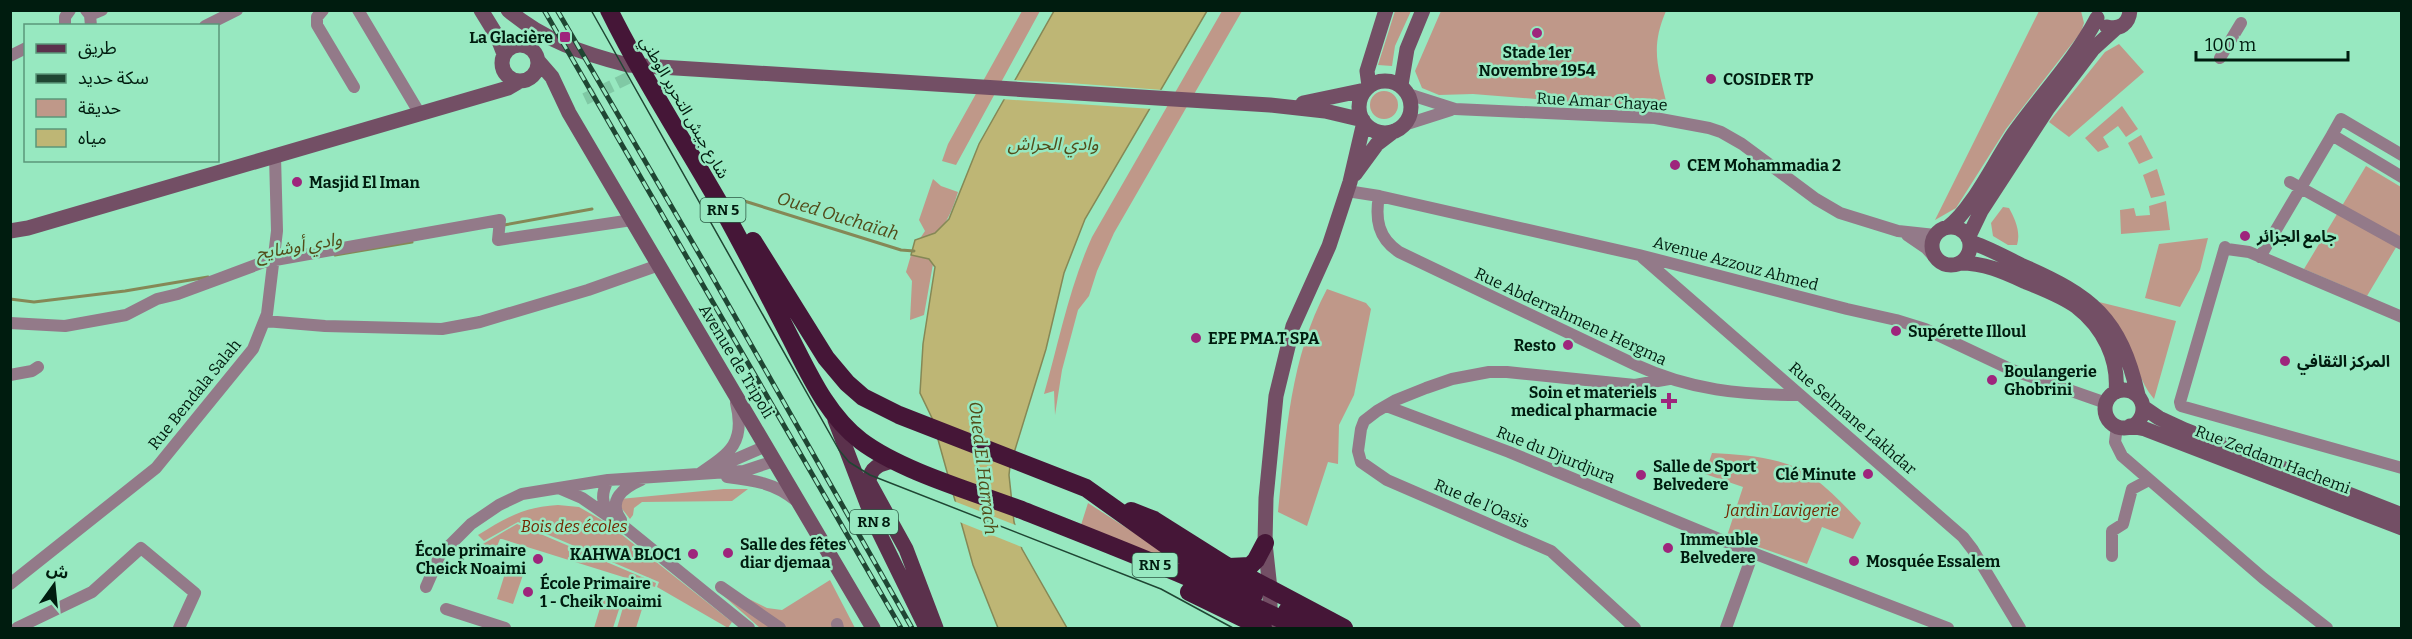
<svg xmlns="http://www.w3.org/2000/svg" width="2412" height="639" font-family="Bitter,'Noto Sans Arabic',serif">
  <rect width="100%" height="100%" fill="#97e8c0"/>
  <path fill="#bf9889" d="M1022,11H1040L956,165L942,161L948,144Z
    M1222,11H1242L1114,233L1097,271L1089,296L1078,310L1062,370L1055,415L1054,391L1044,394C1059,341 1069,288 1092,237Z
    M1395,11H1411L1395,46L1392,66L1378,65Z
    M1441,11H1666C1650,48 1658,67 1667,105L1659,109L1473,94L1439,95L1422,88L1415,71Z
    M2039,11H2081L2084,23L2081,32L2006,129L1956,208L1935,220Z
    M2119,44L2144,72L2069,137L2049,122L2105,52Z
    M1370 105a14 14 0 1 1 28 0a14 14 0 1 1-28 0Z
    M2122,106L2138,129L2126,137L2118,126L2103,137L2109,147L2098,152L2085,138Z
    M2141,135L2153,158L2139,164L2128,143Z
    M2366,166L2401,187V239L2367,296L2304,269Z
    M2157,169L2165,195L2151,198L2143,175Z
    M933,179L941,186L958,192C951,214 944,235 919,240L925,231L919,220Z
    M2166,201L2170,230L2121,234L2120,210L2134,208L2136,216L2150,215L2149,206Z
    M2003,207L2009,208C2015,219 2021,232 2017,245H2008L1993,236L1991,223Z
    M2208,238L2200,270L2180,307L2145,298L2159,244Z
    M911,255L929,258L933,264L924,315L910,320L912,281L906,272Z
    M1327,289L1366,303L1371,309L1354,395L1339,425L1338,464L1328,462L1307,526L1278,512C1286,435 1290,358 1327,289Z
    M2099,302L2176,321L2154,399C2139,381 2136,361 2126,340C2119,326 2109,313 2099,302Z
    M1712,453C1746,455 1786,457 1814,478C1831,491 1846,507 1861,523L1853,539L1822,527L1807,564L1727,536L1743,487L1705,474Z
    M724,489H748L732,501L642,502L634,508L633,515L630,519L619,505L620,499Z
    M1088,503L1153,545L1224,588L1081,525Z
    M558,505L579,507L607,523L732,622L728,628L657,587L659,582L518,522L484,541L478,535C507,517 524,507 558,505Z
    M517,524L656,583L655,587L502,539H500L496,549L483,544Z
    M507,567L524,572L513,604L497,599Z
    M830,580L855,628H760L717,590L739,594L767,608L782,610Z
    M603,598L621,603L613,628H594Z
    M624,604L642,609L636,628H617Z"/>
  <path fill="#beb675" stroke="#858856" stroke-width="1.5" d="M1054,11H1207L1085,219L1064,273L1046,349L1010,466L1009,475L1014,522L1022,549L1067,628H998L973,565L932,418L920,393L923,344L935,267L929,259L911,255L915,240L935,233L949,219L979,144Z"/>
  <path fill="#97e8c0" d="M1012,80L1069,83L1163,90L1153,109L1000,99Z
    M951,500L1018,526L1024,548L957,521Z"/>
  <g fill="none" stroke-linecap="round" stroke-linejoin="round">
    <path stroke="#858856" stroke-width="3" d="M741,200L901,250L914,251
      M504,225L592,209
      M335,255L412,242
      M10,299L34,302L125,291L208,277"/>
    <path stroke="#80c9a5" stroke-width="12" stroke-dasharray="12 6" stroke-linecap="butt" d="M585,99L632,76"/>
    <path stroke="#937a89" stroke-width="12" d="M86,10L90,15L91,26
      M323,10L317,17V25L354,87
      M358,10L420,114
      M90,15L102,10
      M65,26V17L70,10
      M205,26L237,10
      M10,56L26,48
      M2220,58L2241,23
      M1408,94L1455,109L1655,118L1709,128L1721,132L1742,144L1816,199L1840,213L1898,231L1935,235
      M1404,125L1451,110
      M2332,135L2341,119L2402,155
      M2290,182L2402,244
      M1347,191L1379,196L1639,255L1847,309L1896,320L1925,329L2012,370L2106,403
      M1379,196C1375,219 1378,238 1399,252L1636,365C1690,390 1741,395 1800,395
      M1907,235L1926,248L1936,259
      M2260,257L2332,135L2402,177
      M1643,258L1963,537L1973,550L2020,628
      M2402,317L2249,252L2227,249L2225,247L2180,402L2181,406L2402,468
      M265,321L325,326L442,329L480,322L588,290L659,265
      M10,323L65,326L126,315L157,299L178,294L264,262L500,220L498,240L632,220
      M10,375L32,371L38,367
      M1386,406L1509,452L1753,553L1948,628
      M2117,426L2115,442L2122,456L2263,578L2327,628
      M720,466L766,446
      M699,474C730,453 746,443 736,403
      M727,477C753,480 775,483 795,500
      M608,480C601,494 601,503 611,516L749,628
      M561,489L582,498L608,516
      M621,520C607,500 623,488 641,480
      M2112,556V531L2123,524L2132,489L2149,480
      M10,584L156,468L253,349L267,314L277,231L275,156
      M426,587L440,555L471,524L499,505L522,494L608,480L744,471L774,461
      M721,587L780,628
      M446,609L505,628
      M837,624L838,628
      M17,628L92,592L141,548L195,593L179,628
      M1635,628L1551,551L1387,480L1361,462L1358,451L1361,429L1364,421L1377,411L1396,400L1426,388L1452,379L1489,372H1507L1635,385L1669,379
      M1726,628L1753,553"/>
    <path stroke="#734f65" stroke-width="15" d="M481,10L497,36L504,54
      M508,10C543,40 584,54 628,65L1270,105L1325,111L1363,120
      M2107,27C2120,30 2129,24 2130,10
      M502 63a18 18 0 1 1 36 0a18 18 0 1 1-36 0Z
      M539,62L552,77L569,113L632,220L873,628
      M1359 107a26 26 0 1 1 52 0a26 26 0 1 1-52 0Z
      M1401,85L1407,49L1423,10
      M1369,86L1367,71L1386,10
      M1303,103L1365,90
      M1355,174L1377,144L1394,131
      M1932 246a19 19 0 1 1 38 0a19 19 0 1 1-38 0Z
      M1948,227C1972,210 1996,159 2014,133C2041,95 2075,60 2097,18
      M10,231L28,228L508,88L520,81
      M1968,238L1981,211L2048,108L2093,49L2115,29
      M1970,242C1987,247 2004,257 2021,265C2092,296 2120,317 2138,395
      M1960,263C1985,263 2004,272 2026,282C2043,289 2062,296 2077,307C2103,327 2119,359 2116,392
      M2105 409a19 19 0 1 1 38 0a19 19 0 1 1-38 0Z
      M2143,407L2159,418L2185,430L2402,515
      M2130,426L2145,429L2402,528
      M1270,623V589L1265,543L1266,498L1276,396L1293,326L1329,246L1350,182L1364,122"/>
    <path stroke="#5b314c" stroke-width="15" d="M835,420L874,522L926,628
      M893,461C880,464 870,467 869,482L906,549L936,628"/>
    <path stroke="#451637" stroke-width="18" d="M609,10C644,81 687,146 726,215C748,255 769,296 790,337C809,374 827,415 861,441C901,471 971,491 1019,509C1113,546 1208,583 1299,628
      M753,241L826,358L847,383L863,397L899,415L1086,488L1173,550L1254,595
      M1131,511L1154,520L1227,566L1344,628
      M1229,567L1250,566L1256,560L1265,543
      M1189,592L1263,628
      M1287,611L1322,628"/>
    <path stroke="#1f4633" stroke-width="1.5" d="M591,10L839,450L849,462L870,475L1161,589L1233,628"/>
    <g stroke="#1f4633" stroke-width="5">
      <path id="rail" d="M544,10L901,628
        M557,10L712,276L912,628"/>
    </g>
    <use href="#rail" stroke="#97e8c0" stroke-width="3" stroke-dasharray="9" stroke-linecap="butt"/>
  </g>
  <g fill="#9e257c" stroke="#97e8c0" stroke-width="2">
    <circle cx="1537" cy="33" r="6"/>
    <rect x="559" y="31" width="12" height="12" rx="3"/>
    <circle cx="1711" cy="79" r="6"/>
    <circle cx="1675" cy="165" r="6"/>
    <circle cx="297" cy="182" r="6"/>
    <circle cx="2245" cy="236" r="6"/>
    <circle cx="1896" cy="331" r="6"/>
    <circle cx="1196" cy="338" r="6"/>
    <circle cx="1568" cy="345" r="6"/>
    <circle cx="2285" cy="361" r="6"/>
    <circle cx="1992" cy="380" r="6"/>
    <path d="M1666 392h6v6h6v6h-6v6h-6v-6h-6v-6h6z"/>
    <circle cx="1868" cy="474" r="6"/>
    <circle cx="1641" cy="475" r="6"/>
    <circle cx="1668" cy="548" r="6"/>
    <circle cx="728" cy="553" r="6"/>
    <circle cx="693" cy="554" r="6"/>
    <circle cx="538" cy="559" r="6"/>
    <circle cx="1854" cy="561" r="6"/>
    <circle cx="528" cy="592" r="6"/>
  </g>
  <g text-anchor="middle" stroke-width="5" stroke-linejoin="round" paint-order="stroke">
    <g fill="#97e8c0" stroke="#2d5944" stroke-width="1.5">
      <rect x="700.5" y="198" width="45" height="24" rx="4.5"/>
      <rect x="850" y="510" width="48" height="24" rx="4.5"/>
      <rect x="1132.5" y="553" width="45" height="24" rx="4.5"/>
    </g>
    <g font-size="15" font-weight="bold" fill="#001c0f">
      <text x="723" y="215">RN 5</text>
      <text x="874" y="527">RN 8</text>
      <text x="1155" y="570">RN 5</text>
    </g>
    <g font-size="16" font-weight="bold" fill="#001c0f" stroke="#97e8c0" text-anchor="start">
      <text x="553" y="43" text-anchor="end">La Glacière</text>
      <text x="1537" y="58" text-anchor="middle">Stade 1er<tspan x="1537" dy="18">Novembre 1954</tspan></text>
      <text x="1723" y="85">COSIDER TP</text>
      <text x="1687" y="171">CEM Mohammadia 2</text>
      <text x="309" y="188">Masjid El Iman</text>
      <text x="2257" y="242">جامع الجزائر</text>
      <text x="1908" y="337">Supérette Illoul</text>
      <text x="1208" y="344">EPE PMA.T SPA</text>
      <text x="1556" y="351" text-anchor="end">Resto</text>
      <text x="2297" y="367">المركز الثقافي</text>
      <text x="2004" y="377">Boulangerie<tspan x="2004" dy="18">Ghobrini</tspan></text>
      <text x="1657" y="398" text-anchor="end">Soin et materiels<tspan x="1657" dy="18">medical pharmacie</tspan></text>
      <text x="1653" y="472">Salle de Sport<tspan x="1653" dy="18">Belvedere</tspan></text>
      <text x="1856" y="480" text-anchor="end">Clé Minute</text>
      <text x="1680" y="545">Immeuble<tspan x="1680" dy="18">Belvedere</tspan></text>
      <text x="740" y="550">Salle des fêtes<tspan x="740" dy="18">diar djemaa</tspan></text>
      <text x="526" y="556" text-anchor="end">École primaire<tspan x="526" dy="18">Cheick Noaimi</tspan></text>
      <text x="681" y="560" text-anchor="end">KAHWA BLOC1</text>
      <text x="1866" y="567">Mosquée Essalem</text>
      <text x="540" y="589">École Primaire<tspan x="540" dy="18">1 - Cheik Noaimi</tspan></text>
    </g>
    <g font-size="16" fill="#001c0f" stroke="#97e8c0">
      <text transform="translate(1602 101) rotate(3)" y="6">Rue Amar Chayae</text>
      <text transform="translate(685 107) rotate(60)" y="6">شارع جيش التحرير الوطني</text>
      <text transform="translate(1736 263) rotate(15)" y="6">Avenue Azzouz Ahmed</text>
      <text transform="translate(1571 316) rotate(25)" y="6">Rue Abderrahmene Hergma</text>
      <text transform="translate(737 361) rotate(59)" y="6">Avenue de Tripoli</text>
      <text transform="translate(194 394) rotate(-51)" y="6">Rue Bendala Salah</text>
      <text transform="translate(1853 418) rotate(41)" y="6">Rue Selmane Lakhdar</text>
      <text transform="translate(1556 454) rotate(22)" y="6">Rue du Djurdjura</text>
      <text transform="translate(2273 459) rotate(21)" y="6">Rue Zeddam Hachemi</text>
      <text transform="translate(1482 503) rotate(23)" y="6">Rue de l'Oasis</text>
    </g>
    <g font-size="16" font-style="italic" fill="#722701" stroke="#97e8c0">
      <text x="1782" y="516">Jardin Lavigerie</text>
      <text x="574" y="532">Bois des écoles</text>
    </g>
    <g font-size="18" font-style="italic" fill="#524c1a" stroke="#97e8c0">
      <text x="1053" y="150">وادي الحراش</text>
      <text transform="translate(838 216) rotate(17)" y="6">Oued Ouchaïah</text>
      <text transform="translate(299 246) rotate(-10)" y="6">وادي أوشايح</text>
      <text transform="translate(983 468) rotate(83)" y="6">Oued El Harrach</text>
    </g>
  </g>
  <rect width="2412" height="639" fill="none" stroke="#001c0f" stroke-width="24"/>
  <rect x="24" y="24" width="195" height="138" fill="#97e8c0" stroke="#5b9679" stroke-width="1.5"/>
  <rect x="36" y="44" width="30" height="9" fill="#5b314c" stroke="#5b9679" stroke-width="1.5"/>
  <text x="78" y="54" font-size="18" fill="#001c0f">طريق</text>
  <rect x="36" y="74" width="30" height="9" fill="#1f4633" stroke="#5b9679" stroke-width="1.5"/>
  <text x="78" y="84" font-size="18" fill="#001c0f">سكة حديد</text>
  <rect x="36" y="99" width="30" height="18" fill="#bf9889" stroke="#5b9679" stroke-width="1.5"/>
  <text x="78" y="114" font-size="18" fill="#001c0f">حديقة</text>
  <rect x="36" y="129" width="30" height="18" fill="#beb675" stroke="#5b9679" stroke-width="1.5"/>
  <text x="78" y="144" font-size="18" fill="#001c0f">مياه</text>
  <g transform="translate(54 585) rotate(15)" stroke="#97e8c0" stroke-width="4.5" paint-order="stroke">
  <path d="M0-4.5L10 22L0 15L-10 22Z" fill="#001c0f"/>
  <text y="-9" font-size="16" font-weight="bold" text-anchor="middle" fill="#001c0f">ش</text>
  </g>
  <path d="M2196 51v9h152v-9" fill="none" stroke="#001c0f" stroke-width="3"/>
  <text x="2205" y="51" font-size="18" fill="#001c0f" stroke="#97e8c0" stroke-width="4.5" paint-order="stroke">100 m</text>
</svg>
